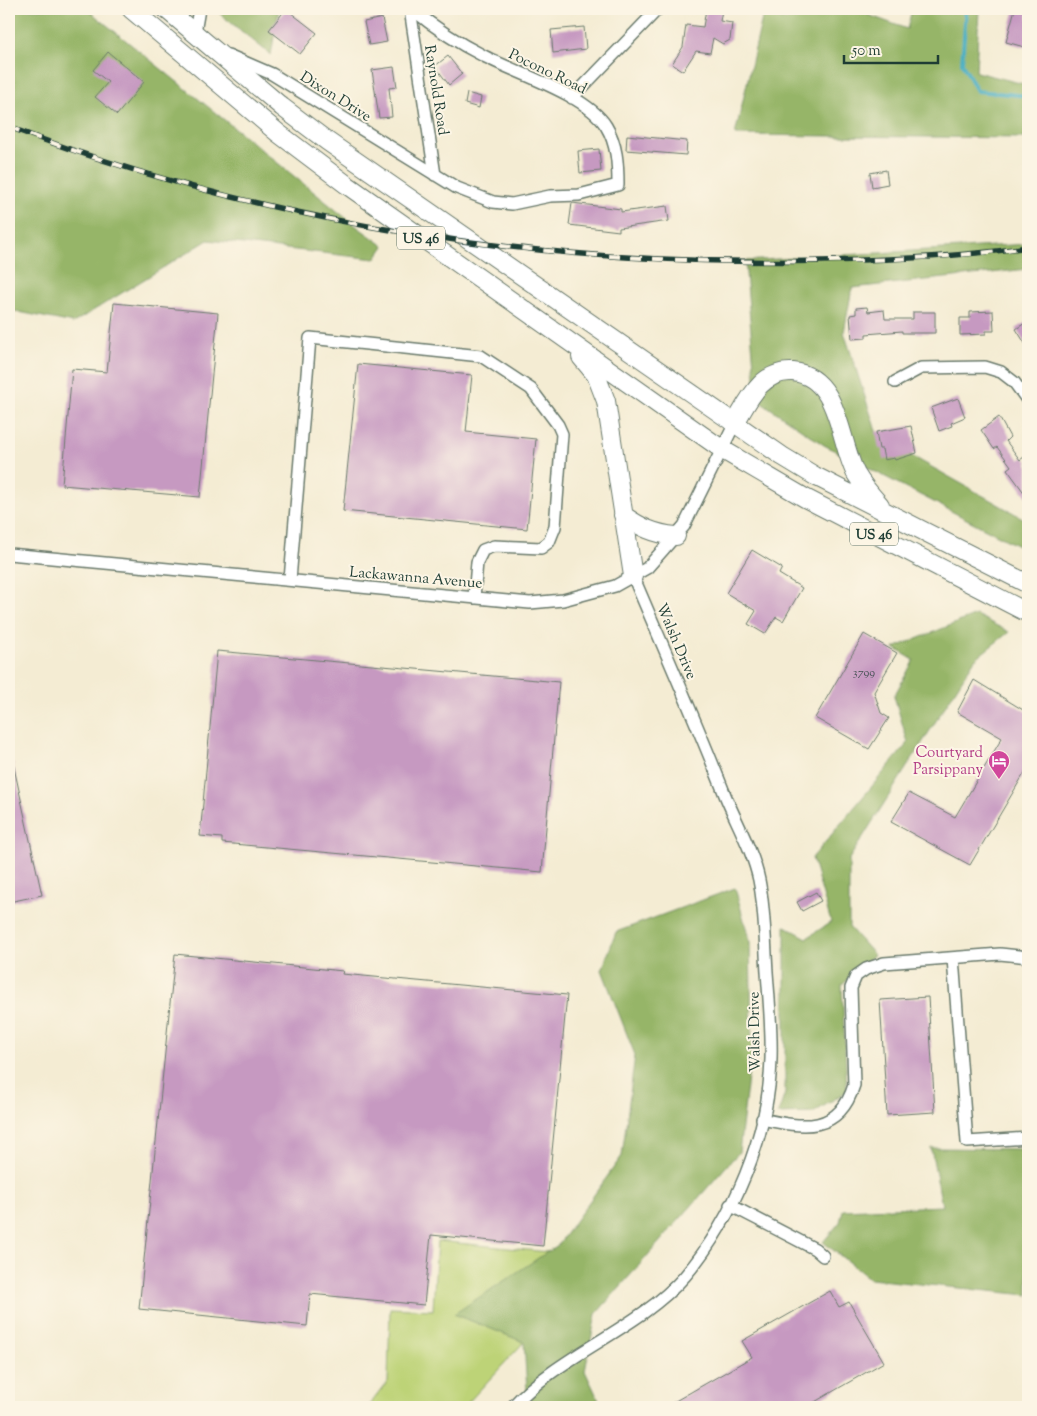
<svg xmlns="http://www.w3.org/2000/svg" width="1037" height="1416" font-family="'Sorts Mill Goudy',serif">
  <rect width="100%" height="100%" fill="#fcf5e5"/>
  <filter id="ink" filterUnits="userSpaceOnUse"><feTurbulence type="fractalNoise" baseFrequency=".02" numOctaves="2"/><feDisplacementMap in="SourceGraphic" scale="10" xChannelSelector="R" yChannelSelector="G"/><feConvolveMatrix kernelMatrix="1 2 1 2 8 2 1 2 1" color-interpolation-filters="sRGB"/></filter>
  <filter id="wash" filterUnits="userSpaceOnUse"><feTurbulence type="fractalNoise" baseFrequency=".0096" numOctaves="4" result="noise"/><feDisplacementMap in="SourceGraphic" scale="20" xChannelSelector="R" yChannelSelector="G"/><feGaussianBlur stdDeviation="1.12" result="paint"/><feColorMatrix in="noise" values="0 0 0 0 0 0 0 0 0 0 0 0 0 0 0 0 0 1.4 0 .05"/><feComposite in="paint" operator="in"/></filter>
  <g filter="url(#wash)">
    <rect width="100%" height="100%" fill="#f4ecd3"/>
    <path fill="#bdd377" stroke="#6e8856" d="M437,1241L548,1252L455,1314L524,1342L464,1407H368L388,1381L390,1308L433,1310Z"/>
    <path fill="#96b568" stroke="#5a794e" d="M9,9H87L352,223L384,246L375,259L208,240L73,323L14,311L9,306Z
      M214,9H279L271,55Z
      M792,9H852L907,29L912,9H979L976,72L1028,85V141L1024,138L735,135L763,14L787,20Z
      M1028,244V269L852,288L844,332L878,437L1028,521V551L824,445L751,395L756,390L745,261Z
      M976,615L1009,632L975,659L849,859V927L874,955L842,985L847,1091L813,1113L778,1114L785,1093V926L807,938L831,922L812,858L908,743L894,696L914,660L894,648Z
      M735,888L750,942L752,1044L739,1152L596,1314L585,1371L602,1407H528L524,1342L454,1314L558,1245L622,1156L635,1055L602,970L616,932Z
      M931,1148L1028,1149V1295L870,1279L823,1242L840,1222L843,1210L942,1206Z"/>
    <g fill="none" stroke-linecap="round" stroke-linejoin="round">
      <path stroke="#41abc1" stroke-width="4" d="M966,9L962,63L977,91L1028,96"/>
    </g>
    <g id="blocks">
      <path fill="#c699c1" d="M286,9L317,33L300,54L269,30Z
        M706,9L722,10L720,21L732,23L730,40L723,44L713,38L710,53L696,51L683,71L672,64L683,47L686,25L703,27Z
        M1015,9L1028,12V48L1006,42Z
        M382,18L387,42L369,45L364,22Z
        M584,27L586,49L553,53L551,30Z
        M108,52L144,82L117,115L95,97L108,82L93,70Z
        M448,56L462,74L449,85L435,66Z
        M394,67L397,87L389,88L392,117L379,118L372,70Z
        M467,93L481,97L479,108L465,104Z
        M627,135L687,141L686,155L626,150Z
        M599,149L601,171L580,173L578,151Z
        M886,170L888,184L872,187L870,173Z
        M572,203L621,209V212L667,206L669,221L619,228V231L569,225Z
        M114,303L218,313L200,497L62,485L72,369L107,372Z
        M867,307L868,312L884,310L885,319H913V312H935V333H902V331L866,334V338L852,339L850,315L856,314V308Z
        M993,311L994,331H986V334L960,335V318H970V312Z
        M1028,321V348L1016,329Z
        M358,364L472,375L466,432L536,439L527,529L343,511Z
        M958,398L965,417L951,423L952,426L939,431L931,408Z
        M999,417L1010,437L1006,441L1020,460L1024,457L1028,462V498L1007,469L1011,466L997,447L994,449L981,430Z
        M911,426L917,453L895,460L894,458L884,460L882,449H879L876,432Z
        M752,550L782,568L779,574L802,588L783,621L776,617L765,634L748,624L756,611L726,593Z
        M864,634L897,653L874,692L881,713L889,718L869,749L815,718Z
        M217,651L559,682L542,872L222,843V838L200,836Z
        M974,680L1028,713V767L970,865L891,822L909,793L955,817L1002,738L957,712Z
        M13,763L42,895L9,902V764Z
        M816,892L821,901L802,911L797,902Z
        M175,954L343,971L342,974L567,995L543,1246L431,1235L424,1305L310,1294L307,1326L139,1309Z
        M928,997L935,1112L887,1115L880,1000Z
        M830,1291L839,1307L849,1302L884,1362L806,1407H665L752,1357L742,1341Z"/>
    </g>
  </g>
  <g filter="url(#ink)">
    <use href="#blocks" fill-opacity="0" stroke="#6a7a6c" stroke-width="1"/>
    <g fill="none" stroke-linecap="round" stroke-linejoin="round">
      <g stroke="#6a7a6c" stroke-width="14">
        <path id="minor" d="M410,9L435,175
          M195,32L199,9
          M228,55L272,74L457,188L493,202L512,204L550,196L579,195L618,185C618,164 617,144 606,126C586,94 515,73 482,55C456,42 434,27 412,9
          M572,98L658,9
          M895,382L921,368L985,367L1001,372L1014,382L1028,401
          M9,554L530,603L563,600L615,586L647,568L684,526L734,425
          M290,580L310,338L481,356L531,389L558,425L562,434L555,527L549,542L541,548L494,546L483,550L477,562L474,598
          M953,958L967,1142L1028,1138
          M762,1119C803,1128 839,1134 854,1085L851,988L856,976L866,969L884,963L1000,954L1028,957
          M730,1205L815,1249L823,1256
          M512,1407C560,1354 639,1329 685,1276C734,1218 769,1135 771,1059C772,1030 769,1000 767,972C765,941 765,910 759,880C753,851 736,822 725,795C696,721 664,649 633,576"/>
      </g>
      <g stroke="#6a7a6c" stroke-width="20">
        <path id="trunk" d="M131,9L278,133L347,185L723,450L805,498L1028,613
          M166,9L282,107L327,141L782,456L815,476L1028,584
          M581,357L596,375L606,401L633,576
          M734,425C748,402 760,370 793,372C840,377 839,442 856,474C863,486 871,495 880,505
          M623,515C640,527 654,534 676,536"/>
      </g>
      <use href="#minor" stroke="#fff" stroke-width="11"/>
      <use href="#trunk" stroke="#fff" stroke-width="18"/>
      <g stroke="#1f3d34" stroke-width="5.5">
        <path id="rail" d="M9,127C265,225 547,267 821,261C890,260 960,257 1028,247"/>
      </g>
      <use href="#rail" stroke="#fcf5e5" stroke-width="4" stroke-dasharray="11" stroke-linecap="butt"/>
    </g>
  </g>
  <defs>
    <g id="hotel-pin" transform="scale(1.125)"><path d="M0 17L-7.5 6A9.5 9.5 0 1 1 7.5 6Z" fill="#d1479c" stroke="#fcf5e5"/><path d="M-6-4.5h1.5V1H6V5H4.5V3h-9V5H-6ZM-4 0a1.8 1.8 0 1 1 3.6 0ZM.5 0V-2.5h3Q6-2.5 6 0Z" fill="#fff"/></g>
  </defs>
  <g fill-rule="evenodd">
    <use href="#hotel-pin" x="999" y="761"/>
  </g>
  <g text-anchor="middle" stroke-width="4" stroke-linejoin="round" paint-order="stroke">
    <g font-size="12" fill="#495457">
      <text x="864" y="676">3799</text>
    </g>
    <g fill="#fcf5e5" stroke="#617469" stroke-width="1">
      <rect x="397" y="226.5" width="48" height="23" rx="4"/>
      <rect x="850" y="522.5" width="48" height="23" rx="4"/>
    </g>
    <g font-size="14" font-weight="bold" fill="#1f3d34">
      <text x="421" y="243">US 46</text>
      <text x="874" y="539">US 46</text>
    </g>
    <g font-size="15" fill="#1f3d34" stroke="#fcf5e5">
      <text transform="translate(548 71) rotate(26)" y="5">Pocono Road</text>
      <text transform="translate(437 90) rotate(81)" y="5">Raynold Road</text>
      <text transform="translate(336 96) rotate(32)" y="5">Dixon Drive</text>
      <text transform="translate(416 577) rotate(5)" y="5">Lackawanna Avenue</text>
      <text transform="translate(677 641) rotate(67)" y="5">Walsh Drive</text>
      <text transform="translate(754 1032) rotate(-91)" y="5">Walsh Drive</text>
    </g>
    <g font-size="15" fill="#b23c85" stroke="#fcf5e5" text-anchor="end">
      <text x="983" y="757">Courtyard<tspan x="983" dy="17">Parsippany</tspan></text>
    </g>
  </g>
  <rect width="1037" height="1416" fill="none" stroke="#fcf5e5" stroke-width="30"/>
  <path d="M844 55v8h94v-8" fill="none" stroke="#1f3d34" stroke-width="2.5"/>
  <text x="852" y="55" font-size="15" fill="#1f3d34" stroke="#fcf5e5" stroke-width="4" paint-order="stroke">50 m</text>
</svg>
